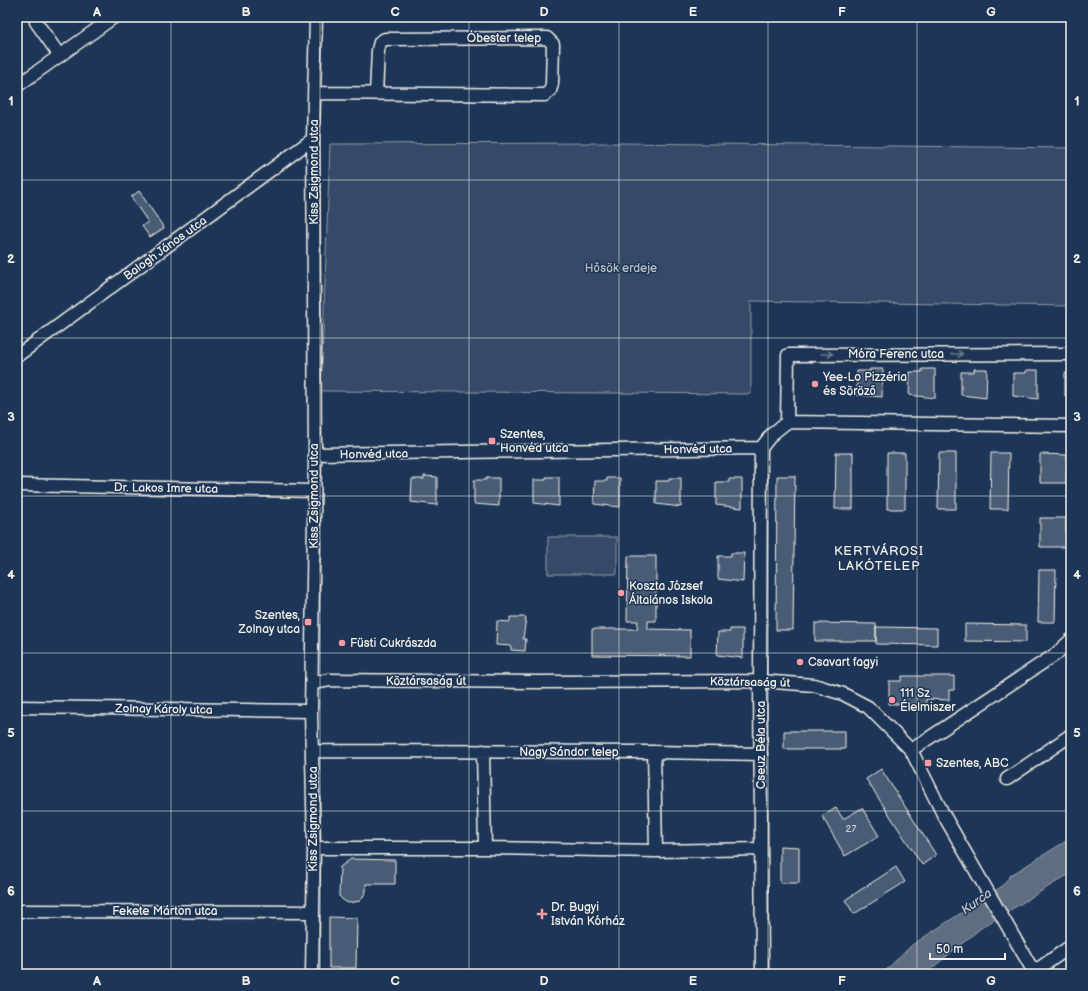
<svg xmlns="http://www.w3.org/2000/svg" width="1088" height="991" font-family="'Balsamiq Sans',sans-serif">
  <rect width="100%" height="100%" fill="#1d3557"/>
  <filter id="ink" filterUnits="userSpaceOnUse"><feTurbulence type="fractalNoise" baseFrequency=".025" numOctaves="2"/><feDisplacementMap in="SourceGraphic" scale="8" xChannelSelector="R" yChannelSelector="G"/><feConvolveMatrix kernelMatrix="1 2 1 2 8 2 1 2 1" color-interpolation-filters="sRGB"/></filter>
  <g filter="url(#ink)">
    <path fill="#354a67" stroke="#949ea8" d="M619,143L1071,148V306L751,301V394L321,391L330,144Z
      M548,537H617V574H548Z"/>
    <path fill="#5e6d82" stroke="#9aa2ab" d="M1071,838V873L981,928L925,974H882L912,945L1001,887L1011,875Z"/>
    <path fill="#485b74" stroke="#f4f1e8" d="M139,191L164,228L150,237L142,226L148,222L131,197Z
      M870,369H883L882,397L857,395V371H870Z
      M922,369H935V398L909,395L910,372H922Z
      M974,369H987L986,398L961,395V372H974Z
      M1026,370H1038V399L1013,396V373H1026Z
      M1065,373H1071V396H1065Z
      M836,453H853V509H835Z
      M887,453H905V509H887Z
      M939,453H956V509H938Z
      M991,453H1009L1008,509H990Z
      M1040,454L1067,455L1066,483H1040Z
      M424,476L437,477V505L411,502L412,479H424Z
      M777,476H795L793,630H776Z
      M546,477H559V506L534,503V480H546Z
      M486,478H499V506L474,504V480H486Z
      M607,478H620V507L594,504L595,481H607Z
      M669,478H681V507L656,504V481H669Z
      M729,479H742V508L716,505V482H729Z
      M1040,518H1066V547H1040Z
      M731,553H744L743,582L718,579V556H731Z
      M628,556H656V621H648V629L690,630V656L592,655V629H637L638,621H627Z
      M1039,570H1056L1055,622H1038Z
      M510,617H526L523,639H526L525,651L511,650V646L496,645L497,621L510,622Z
      M815,623L876,624V641H815Z
      M965,624L1026,625V642L965,641Z
      M876,627L937,628V645L876,644Z
      M730,629H743V658L717,655L718,632H730Z
      M902,676H954V690H949V700L926,699V704H889V681H901Z
      M784,731H845V749H784Z
      M881,769L936,855L922,865L866,779Z
      M836,808L843,819L862,808L879,836L845,856L822,816Z
      M780,846L799,847V883H780Z
      M351,859L395,860V884H366V892L360,901L348,903L343,900L339,896L340,867Z
      M896,867L905,882L854,914L845,900Z
      M329,917L357,918L356,968H329Z"/>
    <g fill="none" stroke-linecap="round" stroke-linejoin="round">
      <g stroke="#f4f1e8" stroke-width="15">
        <path id="minor" d="M36,17V22L60,56
          M17,86L114,17
          M315,93L545,95L550,91L552,84L553,44L547,38L385,39L380,42L378,50L376,94
          M17,356L313,139
          M787,422L788,355L1071,354
          M761,448L760,681L762,969
          M315,454L761,448L772,434L787,422L1071,426
          M17,485L314,491
          M313,683L330,680L541,682L760,681L814,685L843,694L868,707L911,750L942,812L1035,974
          M17,707L311,711
          M911,750L1056,654L1071,640
          M312,751L654,752L761,754
          M483,751L485,848
          M654,752L656,851
          M1007,779L1071,735
          M314,848H485L656,851L761,849
          M17,911L312,912
          M1034,972L1071,946
          M312,974L314,848L311,711L315,454L313,139L316,17"/>
      </g>
      <use href="#minor" stroke="#1d3557" stroke-width="12"/>
    </g>
    <defs><path id="oneway-shaft" d="M-6 0H5M1.5-3L5.5 0L1.5 3" fill="none" stroke-width="1.6" stroke-linecap="round" stroke-linejoin="round"/></defs>
    <g stroke="#68778a">
      <use href="#oneway-shaft" transform="translate(827 354)"/>
      <use href="#oneway-shaft" transform="translate(957 354)"/>
    </g>
  </g>
  <path fill="none" stroke="#f4f1e8" stroke-width="1" stroke-opacity="0.55" d="M171,17V974M320,17V974M469,17V974M619,17V974M768,17V974M917,17V974M17,180H1071M17,338H1071M17,496H1071M17,653H1071M17,811H1071"/>
  <g fill="#ff9aa2" stroke="#1d3557" stroke-width="1.5">
    <circle cx="815" cy="384" r="4"/>
    <rect x="488" y="437" width="8" height="8" rx="2"/>
    <circle cx="621" cy="593" r="4"/>
    <rect x="304" y="618" width="8" height="8" rx="2"/>
    <circle cx="342" cy="643" r="4"/>
    <circle cx="800" cy="662" r="4"/>
    <circle cx="892" cy="700" r="4"/>
    <rect x="924" y="759" width="8" height="8" rx="2"/>
    <path d="M540 908h4v4h4v4h-4v4h-4v-4h-4v-4h4z"/>
  </g>
  <g text-anchor="middle" stroke-width="3" stroke-linejoin="round" paint-order="stroke">
    <g font-size="10" fill="#c9cccb">
      <text x="851" y="832">27</text>
    </g>
    <g font-size="12" fill="#f4f1e8" stroke="#1d3557">
      <text x="504" y="42">Óbester telep</text>
      <text transform="translate(314 172) rotate(-90)" y="4">Kiss Zsigmond utca</text>
      <text transform="translate(165 248) rotate(-36)" y="4">Balogh János utca</text>
      <text x="896" y="358">Móra Ferenc utca</text>
      <text transform="translate(698 449) rotate(-1)" y="4">Honvéd utca</text>
      <text transform="translate(374 454) rotate(-1)" y="4">Honvéd utca</text>
      <text transform="translate(166 488) rotate(1)" y="4">Dr. Lakos Imre utca</text>
      <text transform="translate(314 496) rotate(-90)" y="4">Kiss Zsigmond utca</text>
      <text x="426" y="685">Köztársaság út</text>
      <text transform="translate(750 682) rotate(1)" y="4">Köztársaság út</text>
      <text transform="translate(164 709) rotate(1)" y="4">Zolnay Károly utca</text>
      <text transform="translate(761 745) rotate(-90)" y="4">Cseuz Béla utca</text>
      <text x="569" y="756">Nagy Sándor telep</text>
      <text transform="translate(313 819) rotate(-90)" y="4">Kiss Zsigmond utca</text>
      <text x="165" y="915">Fekete Márton utca</text>
    </g>
    <g font-size="12" fill="#bbbfc1" stroke="#1d3557">
      <text x="621" y="272">Hősök erdeje</text>
    </g>
    <g font-size="12" fill="#f4f1e8" stroke="#1d3557" text-anchor="start">
      <text x="823" y="381">Yee-Lo Pizzéria<tspan x="823" dy="14">és Söröző</tspan></text>
      <text x="500" y="438">Szentes,<tspan x="500" dy="14">Honvéd utca</tspan></text>
      <text x="629" y="590">Koszta József<tspan x="629" dy="14">Általános Iskola</tspan></text>
      <text x="300" y="619" text-anchor="end">Szentes,<tspan x="300" dy="14">Zolnay utca</tspan></text>
      <text x="350" y="647">Füsti Cukrászda</text>
      <text x="808" y="666">Csavart fagyi</text>
      <text x="900" y="697">111 Sz<tspan x="900" dy="14">Élelmiszer</tspan></text>
      <text x="936" y="767">Szentes, ABC</text>
      <text x="551" y="911">Dr. Bugyi<tspan x="551" dy="14">István Kórház</tspan></text>
    </g>
    <g font-size="13" letter-spacing="1" fill="#f4f1e8" stroke="#1d3557">
      <text x="879" y="555">KERTVÁROSI<tspan x="879" dy="15">LAKÓTELEP</tspan></text>
    </g>
    <g font-size="13" font-style="italic" fill="#c0c3c4" stroke="#1d3557">
      <text transform="translate(976 901) rotate(-36)" y="5">Kurca</text>
    </g>
  </g>
  <rect width="1088" height="991" fill="none" stroke="#1d3557" stroke-width="44"/>
  <path d="M930 953v6h75v-6" fill="none" stroke="#f4f1e8" stroke-width="2"/>
  <text x="936" y="953" font-size="12" fill="#f4f1e8" stroke="#1d3557" stroke-width="3" paint-order="stroke">50 m</text>
  <rect x="22" y="22" width="1044" height="947" fill="none" stroke="#f4f1e8" stroke-width="1.5"/>
  <g font-size="13" text-anchor="middle" font-weight="bold" fill="#f4f1e8">
    <text x="97" y="16">A</text>
    <text x="246" y="16">B</text>
    <text x="395" y="16">C</text>
    <text x="544" y="16">D</text>
    <text x="693" y="16">E</text>
    <text x="842" y="16">F</text>
    <text x="991" y="16">G</text>
    <text x="11" y="105">1</text>
    <text x="1077" y="105">1</text>
    <text x="11" y="263">2</text>
    <text x="1077" y="263">2</text>
    <text x="11" y="421">3</text>
    <text x="1077" y="421">3</text>
    <text x="11" y="579">4</text>
    <text x="1077" y="579">4</text>
    <text x="11" y="737">5</text>
    <text x="1077" y="737">5</text>
    <text x="11" y="895">6</text>
    <text x="1077" y="895">6</text>
    <text x="97" y="985">A</text>
    <text x="246" y="985">B</text>
    <text x="395" y="985">C</text>
    <text x="544" y="985">D</text>
    <text x="693" y="985">E</text>
    <text x="842" y="985">F</text>
    <text x="991" y="985">G</text>
  </g>
</svg>
